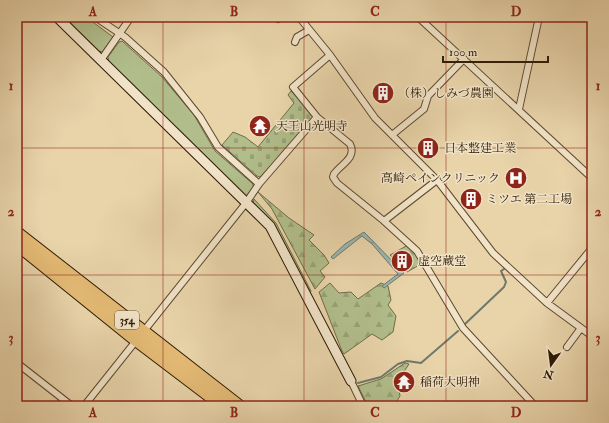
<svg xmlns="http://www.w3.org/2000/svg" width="609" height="423" font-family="'IM FELL Double Pica','Noto Serif JP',serif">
  <defs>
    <pattern id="forest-firs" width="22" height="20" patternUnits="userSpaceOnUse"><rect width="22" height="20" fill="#b1be8c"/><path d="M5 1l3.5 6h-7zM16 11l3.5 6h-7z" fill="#99a377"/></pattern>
    <pattern id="cemetery-stones" width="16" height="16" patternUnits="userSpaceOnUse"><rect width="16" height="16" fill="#b1be8c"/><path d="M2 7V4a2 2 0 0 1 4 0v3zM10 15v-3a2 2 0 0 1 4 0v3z" fill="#99a377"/></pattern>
    <pattern id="water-ripples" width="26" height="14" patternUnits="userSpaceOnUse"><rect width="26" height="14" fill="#99b7b1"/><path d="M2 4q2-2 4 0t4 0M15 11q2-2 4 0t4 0" fill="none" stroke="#7d948e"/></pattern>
  </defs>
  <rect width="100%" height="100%" fill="#e9d4aa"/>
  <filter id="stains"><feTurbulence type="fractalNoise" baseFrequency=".005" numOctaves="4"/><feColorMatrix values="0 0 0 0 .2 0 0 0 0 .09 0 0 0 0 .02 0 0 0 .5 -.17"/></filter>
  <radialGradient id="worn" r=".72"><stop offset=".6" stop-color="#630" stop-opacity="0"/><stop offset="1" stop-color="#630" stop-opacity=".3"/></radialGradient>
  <path fill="url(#forest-firs)" stroke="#706c48" d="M258,192L289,218L314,235L309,240L324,255L329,263L320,271L325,277L315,289L272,209Z
    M330,283L339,293L351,292L358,299L381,283L388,286L391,300L388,305L396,316L393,332L382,340L372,334L344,354L342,351L319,292Z
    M405,363L409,364L395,385L399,390L400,396L397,401V406H368L358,386L381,379Z"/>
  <path fill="url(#cemetery-stones)" stroke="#706c48" d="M291,91L313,114V117L288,148L260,177L257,176L222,145L233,132L245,137L258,147L294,103L288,95Z
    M408,245L423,263L407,272L390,255Z"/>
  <path fill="#b1be8c" stroke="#706c48" d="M64,17H86L113,37L102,52L99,51Z
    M122,41L162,77L194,115L215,151L253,184V187L246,196L242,195L109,63L108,57L119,42Z
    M254,199L276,223L311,291L309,295L253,204Z"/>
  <path fill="url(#water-ripples)" stroke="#6e796c" d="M364,232L404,273L384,288L382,286L398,274L372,244L362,236L333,259L331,257L345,244Z"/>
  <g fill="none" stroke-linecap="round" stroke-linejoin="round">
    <path stroke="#6e796c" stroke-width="2" d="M465,324L504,287L506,282L501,271L504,269
      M358,383L381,377L398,364L407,361L421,363L458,331"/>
    <g stroke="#5d492e" stroke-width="8">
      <path id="street" d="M95,17L125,37L164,72L200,117L218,147L259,184
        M299,17L330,55L375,118L437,180L493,253L547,303L592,336
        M418,17L592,178
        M278,19L279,17
        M295,42L297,37L309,30
        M101,60L131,17
        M519,109L539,17
        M317,117L350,144C357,158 341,164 334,174L333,177L337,183L384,221L417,251L463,328L535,406
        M392,135L424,109L428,96L464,59
        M384,221L437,180
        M547,303L592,248
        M588,333L592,326
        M567,347L581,328
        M17,363L72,406
        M351,381L363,406
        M84,406L246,203L259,184L317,117L293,87L330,55"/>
    </g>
    <g stroke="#2e1b04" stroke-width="11">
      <path id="secondary" d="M57,17L270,226L351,381"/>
    </g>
    <g stroke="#2e1b04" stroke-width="14">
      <path id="highway" d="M17,233L239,406
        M17,244L136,340L223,406"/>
    </g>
    <use href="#street" stroke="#f1e3c8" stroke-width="6"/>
    <use href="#secondary" stroke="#f1e3c8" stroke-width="9"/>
    <use href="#highway" stroke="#e4ba75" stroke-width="12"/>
  </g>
  <path fill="none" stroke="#8f2418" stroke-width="1" stroke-opacity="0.55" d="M163,17V406M304,17V406M446,17V406M17,148H592M17,275H592"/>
  <defs>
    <g id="building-disc" transform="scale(1.15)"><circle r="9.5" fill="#8f2418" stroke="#f1e3c8"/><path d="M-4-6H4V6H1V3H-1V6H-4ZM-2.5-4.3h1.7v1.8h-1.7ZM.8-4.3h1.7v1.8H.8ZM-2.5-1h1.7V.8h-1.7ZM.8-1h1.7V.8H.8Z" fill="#fff"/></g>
    <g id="temple-disc" transform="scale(1.15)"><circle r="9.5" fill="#8f2418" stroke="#f1e3c8"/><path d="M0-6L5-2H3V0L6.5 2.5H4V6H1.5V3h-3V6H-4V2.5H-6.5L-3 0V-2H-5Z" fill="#fff"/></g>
    <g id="hospital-disc" transform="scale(1.15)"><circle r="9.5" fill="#8f2418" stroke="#f1e3c8"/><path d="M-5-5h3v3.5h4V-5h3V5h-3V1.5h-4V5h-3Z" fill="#fff"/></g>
  </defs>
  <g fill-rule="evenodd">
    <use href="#building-disc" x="383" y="93"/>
    <use href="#temple-disc" x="260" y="126"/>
    <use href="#building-disc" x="428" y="148"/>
    <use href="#hospital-disc" x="516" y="178"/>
    <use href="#building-disc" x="471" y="199"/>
    <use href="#building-disc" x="402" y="261"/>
    <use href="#temple-disc" x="404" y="382"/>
  </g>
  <g text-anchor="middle" stroke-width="3" stroke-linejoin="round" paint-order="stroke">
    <rect fill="#f1e3c8" stroke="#68573f" stroke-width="1" x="115" y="311" width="24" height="18" rx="3"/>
    <g font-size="11" font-weight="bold" fill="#2e1b04">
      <text x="127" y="324">354</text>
    </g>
    <g font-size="12" fill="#2e1b04" stroke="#f1e3c8" text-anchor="start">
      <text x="398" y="97">（株）しみづ農園</text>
      <text x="276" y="130">天王山光明寺</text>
      <text x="444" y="152">日本整建工業</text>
      <text x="500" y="182" text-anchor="end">高崎ペインクリニック</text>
      <text x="486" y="203">ミツエ 第二工場</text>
      <text x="418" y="265">虚空蔵堂</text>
      <text x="420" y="386">稲荷大明神</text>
    </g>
  </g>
  <rect width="609" height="423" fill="none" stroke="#e9d4aa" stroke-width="44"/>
  <g transform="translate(551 365) rotate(194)" stroke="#f1e3c8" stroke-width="3" paint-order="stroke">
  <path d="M0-3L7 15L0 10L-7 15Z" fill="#2e1b04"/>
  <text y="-6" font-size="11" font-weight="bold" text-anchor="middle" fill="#2e1b04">N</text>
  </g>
  <path d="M443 56v6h105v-6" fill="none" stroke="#2e1b04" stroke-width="2"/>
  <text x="449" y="56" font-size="12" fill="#2e1b04" stroke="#f1e3c8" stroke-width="3" paint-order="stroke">100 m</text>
  <rect x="22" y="22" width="565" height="379" fill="none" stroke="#8f2418" stroke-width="1.5"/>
  <g font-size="13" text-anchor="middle" font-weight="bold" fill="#8f2418">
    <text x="93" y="16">A</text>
    <text x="234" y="16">B</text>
    <text x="375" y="16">C</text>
    <text x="516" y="16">D</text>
    <text x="11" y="90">1</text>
    <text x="598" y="90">1</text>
    <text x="11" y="216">2</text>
    <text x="598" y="216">2</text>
    <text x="11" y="342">3</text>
    <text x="598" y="342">3</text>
    <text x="93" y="417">A</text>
    <text x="234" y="417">B</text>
    <text x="375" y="417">C</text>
    <text x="516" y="417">D</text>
  </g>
  <rect width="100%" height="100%" filter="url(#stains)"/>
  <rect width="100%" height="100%" fill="url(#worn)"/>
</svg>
